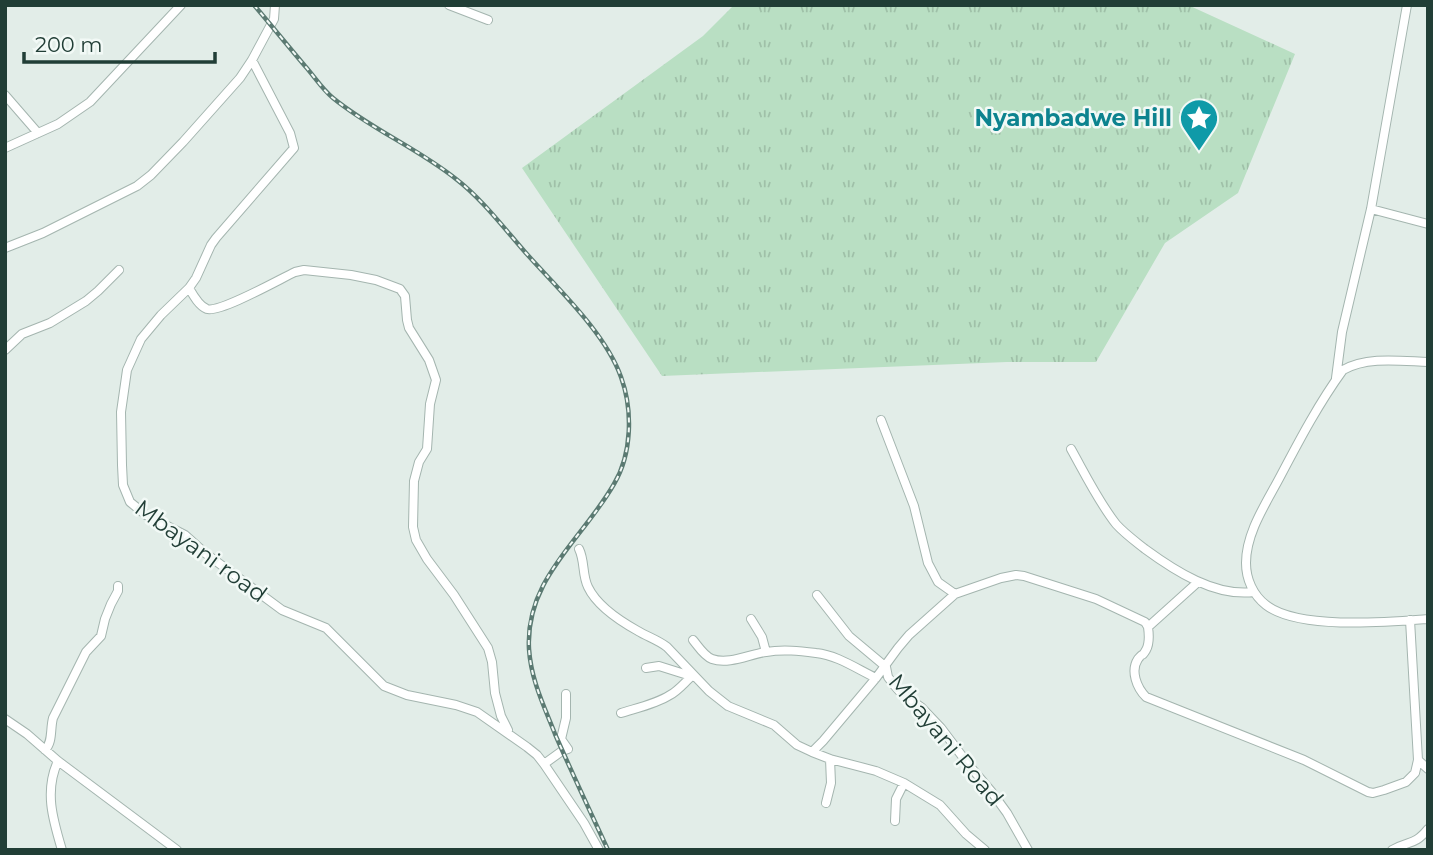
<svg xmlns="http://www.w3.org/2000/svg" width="1433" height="855" font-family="Montserrat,sans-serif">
  <defs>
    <pattern id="grass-tufts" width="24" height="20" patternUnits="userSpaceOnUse" patternTransform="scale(1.75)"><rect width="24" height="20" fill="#b9dfc3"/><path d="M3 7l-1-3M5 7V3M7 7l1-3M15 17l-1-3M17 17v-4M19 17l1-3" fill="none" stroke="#9fc0a8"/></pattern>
  </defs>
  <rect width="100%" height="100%" fill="#e2ede8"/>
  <path fill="url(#grass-tufts)" d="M734,5H1188L1295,54L1238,193L1165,243L1096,362H1007L662,376L522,168L703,36Z"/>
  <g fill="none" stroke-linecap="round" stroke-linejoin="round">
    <g stroke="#a4b5af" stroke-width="10">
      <path id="minor" d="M449,5L488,20
        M252,60L290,133L294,148L216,238L211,245L196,278L189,288L161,315L141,339L127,370L121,412L122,465L123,485L130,502L146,515L185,535L205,553L282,610L326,628L384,686L407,695L456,705L477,712L527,747L537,755L544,764L584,823L599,850
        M5,95L38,133
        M5,148L58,124L90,102L181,5
        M1371,209L1428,224
        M5,248L43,233L137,186L151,175L183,142L240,78L252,60L274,19L275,5
        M189,288C193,295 199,306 207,309C220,313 280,279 295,272L304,270L351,275L376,280L400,289L405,296L407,320L409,328L429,360L436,380L430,404L427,449L419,462L414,481L413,527L416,540L427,559L454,595L488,648L492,662L495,693L501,716L508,730
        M5,350L22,334L50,323L86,301L98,291L119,270
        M1428,362C1401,361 1367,356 1343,370C1319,403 1300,439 1281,475C1267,502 1246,532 1246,563C1246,579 1253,595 1266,605C1298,630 1388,622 1428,619
        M1336,378L1342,332L1371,209L1407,5
        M881,420L914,506L928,563L938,582L955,594
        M1071,449C1085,474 1098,501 1116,524C1125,534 1135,541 1145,549C1175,571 1215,597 1254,592
        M579,549C585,561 582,575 588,587C597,606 620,621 638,631C648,637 658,640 667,647L709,691L728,706L774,725L797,745L812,752L830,759L876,771L904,783L940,805L966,834L985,850
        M817,595L849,636L886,667L888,677L894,685L901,693L921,707L941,728L968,764L991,791L1007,813L1028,850
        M751,619L762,637L766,652
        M1148,627L1198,582
        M693,640C698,646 704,656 712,659C729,665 750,654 766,652C783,649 800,651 816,653C837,655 857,669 876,678
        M646,668L659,666L694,677
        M621,713C637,708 656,704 670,695C678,691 685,682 692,676
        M5,719L27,734L58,761L177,850
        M45,750C53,742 50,729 53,718L86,652L101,636L105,619L111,604L118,591V586
        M812,752L823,741L876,678L898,648L909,635L955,594L1001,578L1016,575L1024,576L1096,599L1145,622L1148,627C1149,634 1150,643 1146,650C1141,659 1144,651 1138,659C1130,671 1137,688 1146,697L1304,760L1368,792L1373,793L1384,790L1406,782L1415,773L1418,760L1410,620
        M1418,760L1428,769
        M58,761C44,791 53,820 62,850
        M544,764L562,751L568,749L561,739L566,718V694
        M826,803L831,783L830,759
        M895,821L896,799L904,783
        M1392,850C1410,840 1414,846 1428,829"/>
    </g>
    <use href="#minor" stroke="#fff" stroke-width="8"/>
    <g stroke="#5b7a72" stroke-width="4.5">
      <path id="rail" d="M254,5C271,25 288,46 305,66C314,76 322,89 333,98C371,129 417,148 456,179C482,199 503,227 525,252C556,287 605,332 621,377C633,410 632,454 614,484C582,540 525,579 529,649C531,680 544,706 555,734C572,773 590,811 608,850"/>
    </g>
    <use href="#rail" stroke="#f2f9f6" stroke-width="2" stroke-dasharray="5" stroke-linecap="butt"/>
  </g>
  <defs>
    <g id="sight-pin" transform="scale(2.0125)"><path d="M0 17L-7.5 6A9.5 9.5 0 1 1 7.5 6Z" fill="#0f9aa8" stroke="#f2f9f6"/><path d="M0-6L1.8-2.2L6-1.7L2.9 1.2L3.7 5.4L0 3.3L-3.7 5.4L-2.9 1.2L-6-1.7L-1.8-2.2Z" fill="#fff"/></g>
  </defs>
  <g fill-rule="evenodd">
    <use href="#sight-pin" x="1199" y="118"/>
  </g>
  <g text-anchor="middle" stroke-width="5" stroke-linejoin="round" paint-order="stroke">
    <g font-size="23" font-weight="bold" fill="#0d838f" stroke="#f2f9f6" text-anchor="end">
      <text x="1172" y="126">Nyambadwe Hill</text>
    </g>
    <g font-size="23" fill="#213e36" stroke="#f2f9f6">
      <text transform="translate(201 551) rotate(36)" y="8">Mbayani road</text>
      <text transform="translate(946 740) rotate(50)" y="8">Mbayani Road</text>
    </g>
  </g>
  <rect width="1433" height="855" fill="none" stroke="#213e36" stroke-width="14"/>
  <path d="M24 52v10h191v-10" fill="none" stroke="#213e36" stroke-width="3.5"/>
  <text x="35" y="52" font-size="21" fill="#213e36" stroke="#f2f9f6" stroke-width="5" paint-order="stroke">200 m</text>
</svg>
